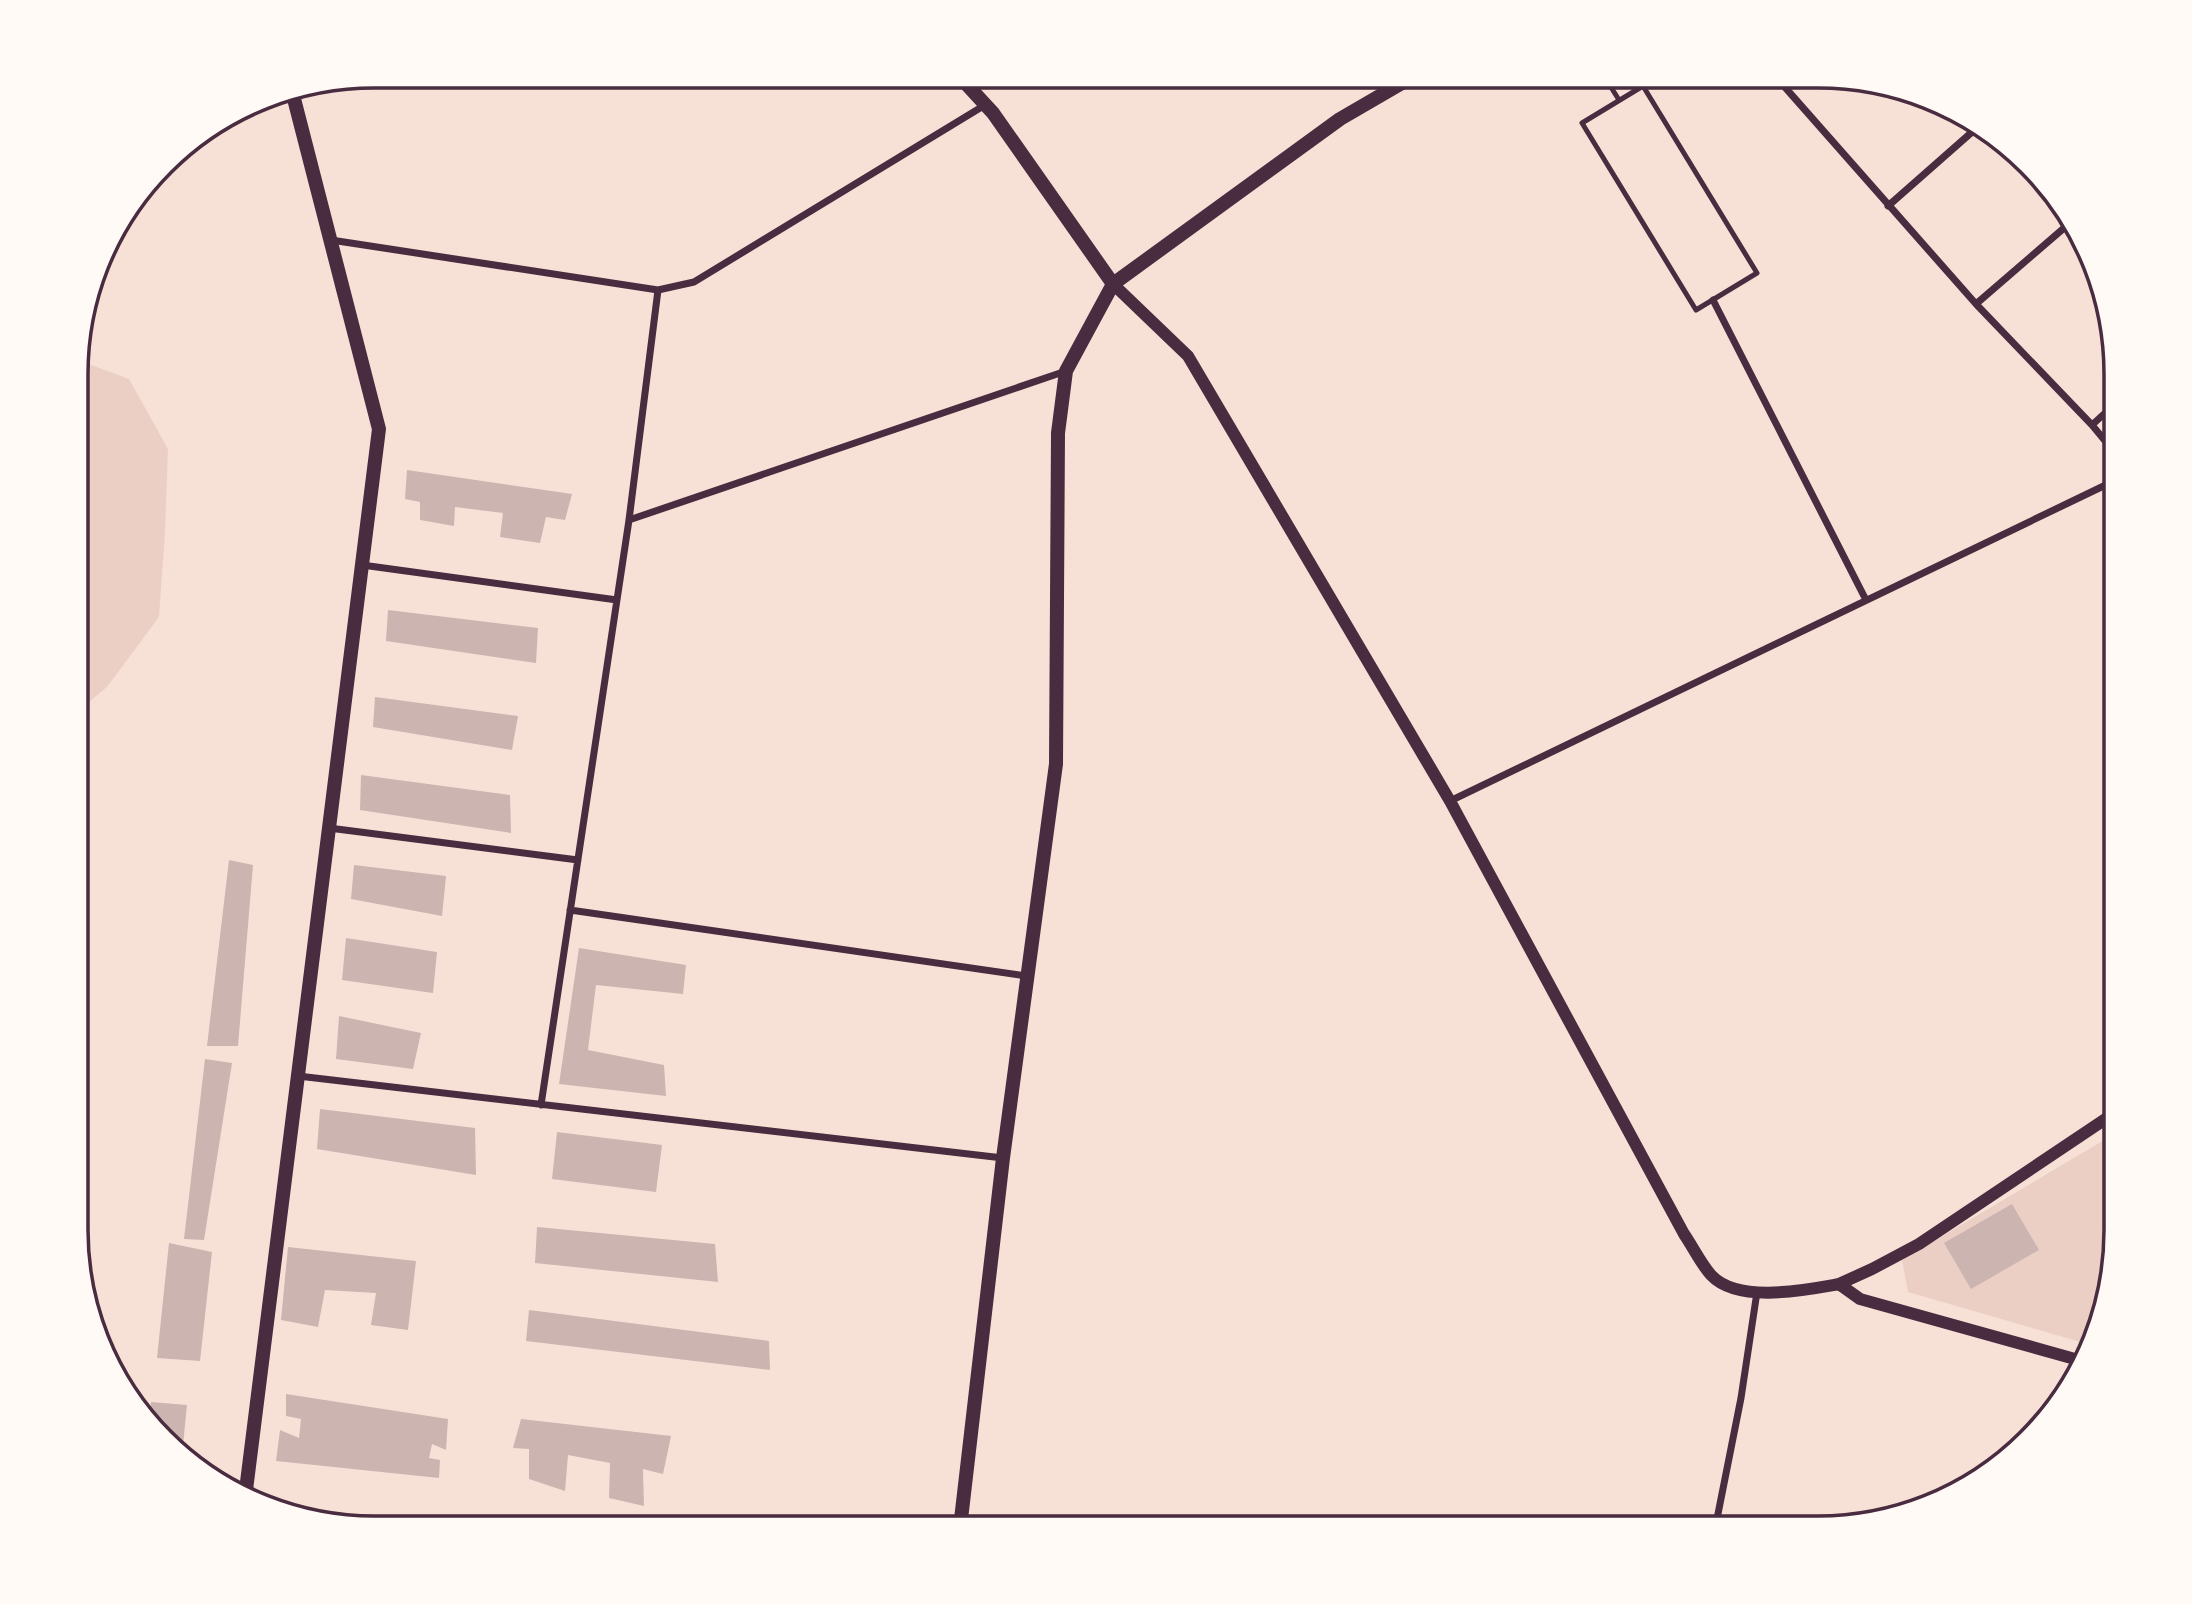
<svg xmlns="http://www.w3.org/2000/svg" width="2192" height="1604" font-family="Karla,sans-serif">
  <rect width="100%" height="100%" fill="#f7e1d7"/>
  <path fill="#ebcfc5" d="M78,360L129,379L168,449L165,533L159,617L107,687L78,711Z
    M2116,1133C2116,1199 2123,1286 2091,1345L1908,1292L1902,1260Z"/>
  <path fill="#ccb4b1" d="M407,470L572,494L565,520L546,517L540,543L500,537L503,513L455,507L454,526L420,520V502L405,499Z
    M388,610L538,628L536,663L386,641Z
    M375,697L518,716L512,750L373,727Z
    M361,775L510,795L511,833L360,810Z
    M229,860L253,865L238,1046H207Z
    M354,865L446,876L442,916L351,899Z
    M346,938L437,952L433,993L342,980Z
    M579,948L686,965L683,994L596,985L588,1050L664,1065L666,1096L559,1084Z
    M339,1016L421,1033L413,1069L336,1059Z
    M205,1059L232,1063L204,1240L184,1239Z
    M320,1109L475,1128L476,1175L317,1149Z
    M557,1132L662,1145L656,1192L552,1179Z
    M2012,1204L2039,1250L1971,1289L1944,1243Z
    M537,1227L715,1244L718,1282L535,1263Z
    M169,1243L212,1252L200,1361L157,1358Z
    M288,1247L416,1261L408,1330L371,1325L376,1293L325,1290L318,1327L281,1320Z
    M529,1310L769,1341L770,1370L526,1341Z
    M286,1394L448,1419L446,1450L432,1444L429,1458L440,1460L439,1478L276,1461L280,1430L299,1438L301,1419L286,1416Z
    M151,1402L187,1405L182,1455L149,1418Z
    M521,1419L671,1436L663,1474L643,1469L644,1506L609,1498L610,1463L568,1455L565,1491L529,1479V1449L513,1448Z"/>
  <g fill="none" stroke-linecap="round" stroke-linejoin="round">
    <path stroke="#4a2c40" stroke-width="5" d="M1604,76L1619,100
      M1643,86L1757,273L1696,310L1582,123Z"/>
    <path stroke="#4a2c40" stroke-width="7" d="M1775,76L1976,304L2092,425L2116,454
      M1888,206L1980,125
      M331,240L658,290L694,282L985,105
      M1713,300L1866,600
      M1976,304L2071,222
      M2092,425L2116,403
      M629,520L1066,371
      M362,565L617,600
      M1450,801L2116,480
      M329,828L578,860
      M570,910L1027,976
      M298,1076L1003,1158
      M541,1105L629,520L658,290
      M1715,1529L1741,1398L1757,1292"/>
    <path stroke="#4a2c40" stroke-width="12" d="M1113,284L1188,356L1450,801L1684,1234C1693,1247 1701,1264 1711,1275C1738,1304 1805,1290 1839,1284L1860,1299L2082,1361
      M1839,1284L1872,1269L1919,1244L2116,1112"/>
    <path stroke="#4a2c40" stroke-width="14" d="M958,75L993,113L1113,284
      M245,1498L379,429L292,91
      M960,1528L1003,1158L1056,764L1058,433L1066,371L1113,284L1340,119L1414,76"/>
  </g>
  <path d="M0 0H2192V1604H0ZM374 88H1818A286 286 0 0 1 2104 374V1230A286 286 0 0 1 1818 1516H374A286 286 0 0 1 88 1230V374A286 286 0 0 1 374 88Z" fill="#fffaf5" fill-rule="evenodd"/>
  <path fill="none" stroke="#4a2c40" stroke-width="3.5" d="M374 88H1818A286 286 0 0 1 2104 374V1230A286 286 0 0 1 1818 1516H374A286 286 0 0 1 88 1230V374A286 286 0 0 1 374 88Z"/>
</svg>
